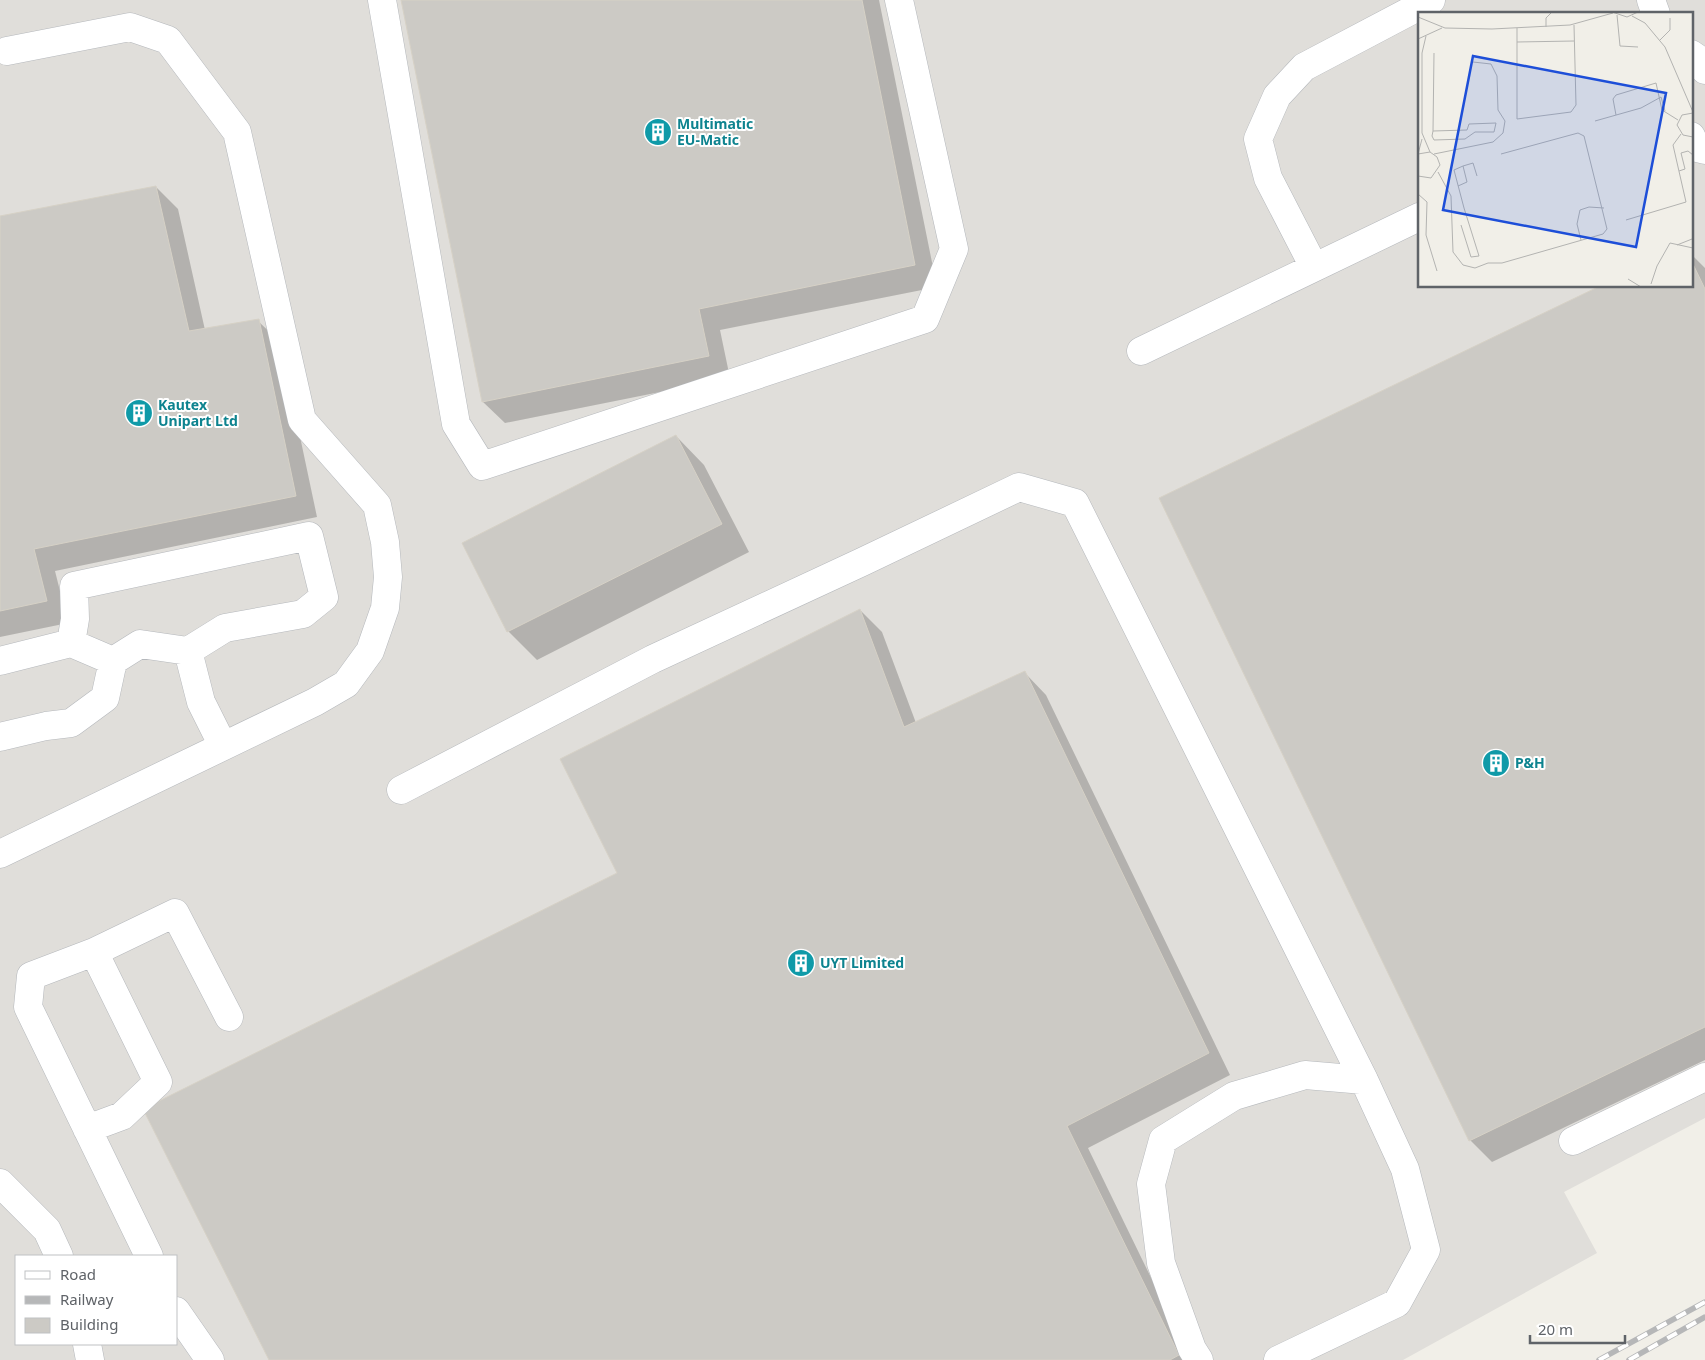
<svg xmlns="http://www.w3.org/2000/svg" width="1705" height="1360" font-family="'Noto Sans',sans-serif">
  <rect width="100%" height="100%" fill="#f1efe8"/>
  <path fill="#e0deda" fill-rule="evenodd" d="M0,0H1705V1118L1564,1192L1597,1253L1403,1360H0ZM1419,14H1691V286H1419ZM16,1256H176V1344H16Z"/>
  <path fill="#0003" d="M402,0H879L937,287L720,330L730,378L505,423L483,402Z
    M156,187L178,209L205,330L258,321L280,342L317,517L55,571L68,623L0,637V217Z
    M1691,254L1705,268V1060L1492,1162L1470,1140L1691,286Z
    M676,436L704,465L749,552L537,660L508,631L463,544Z
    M860,610L882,632L916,723L1025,673L1046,695L1230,1075L1088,1148L1191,1360H270L618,874Z"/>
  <path fill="#cccac5" stroke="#d6d1c6" d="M401,0H862L915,265L699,309L709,356L482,402Z
    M156,186L189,331L259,319L296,496L34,549L47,601L0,611V216Z
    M1691,260L1705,289V1027L1469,1141L1159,498L1600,286H1691Z
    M676,435L722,524L507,632L462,543Z
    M860,609L904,727L1025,671L1209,1053L1067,1126L1179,1355L1170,1360H269L143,1109L617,873L560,759Z"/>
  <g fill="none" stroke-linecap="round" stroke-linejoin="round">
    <g stroke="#b5b8bc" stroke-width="29">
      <path id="minor" d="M382,0L456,424L482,466L925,319L954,249L899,0
        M1651,0L1656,14
        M1691,54L1700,60L1705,70
        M1691,136L1697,148L1705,150
        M1314,267L1268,178L1258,139L1277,96L1304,67L1431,0
        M1141,351L1419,217
        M71,643L113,661
        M188,651L201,702L223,746
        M0,661L71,643L75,619L74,586L309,536L324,597L303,614L225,628L188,651L140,644L113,661L105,698L71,723L46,726L0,737
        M401,790L653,659L862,562L1019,487L1075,503L1364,1080L1405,1169L1426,1250L1397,1303L1278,1360
        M0,854L315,702L346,684L370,651L385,608L388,577L385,542L377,505L302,420L237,132L168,40L130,27L7,51
        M94,952L175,913L229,1017
        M87,1129L122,1116L158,1082L94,952L31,976L28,1007L149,1256
        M1573,1141L1705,1077
        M0,1183L47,1230L59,1256
        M176,1311L210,1360
        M87,1344L90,1360
        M1199,1360L1192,1349L1161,1263L1151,1184L1163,1140L1234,1096L1305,1075L1364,1080"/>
    </g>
    <use href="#minor" stroke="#fff" stroke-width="28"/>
    <g stroke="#b6b7b8" stroke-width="5.5">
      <path id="rail" d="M1599,1360L1705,1302
        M1629,1360L1705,1317"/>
    </g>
    <use href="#rail" stroke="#fff" stroke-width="4" stroke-dasharray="11" stroke-linecap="butt"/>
  </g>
  <defs>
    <g id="building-disc" transform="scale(1.4375)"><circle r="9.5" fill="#0f9aa8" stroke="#fff"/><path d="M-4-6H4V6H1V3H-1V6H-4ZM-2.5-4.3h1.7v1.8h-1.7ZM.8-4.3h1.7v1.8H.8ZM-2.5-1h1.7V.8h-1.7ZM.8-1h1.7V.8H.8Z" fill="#fff"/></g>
  </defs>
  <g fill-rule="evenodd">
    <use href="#building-disc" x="658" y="132"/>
    <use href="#building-disc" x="139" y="413"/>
    <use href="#building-disc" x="1496" y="763"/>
    <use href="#building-disc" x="801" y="963"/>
  </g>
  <g text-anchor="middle" stroke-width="4" stroke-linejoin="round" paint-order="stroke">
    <g font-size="14" font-weight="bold" fill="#0d838f" stroke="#fff" text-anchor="start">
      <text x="677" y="129">Multimatic<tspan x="677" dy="16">EU-Matic</tspan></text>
      <text x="158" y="410">Kautex<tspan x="158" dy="16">Unipart Ltd</tspan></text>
      <text x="1515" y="768">P&amp;H</text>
      <text x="820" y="968">UYT Limited</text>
    </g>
  </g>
  <g transform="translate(1418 12)">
    <rect width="275" height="275" fill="#f1efe8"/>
    <path fill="none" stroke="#b3b3b1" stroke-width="1" d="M194,0L209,5L220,0M199,3L202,34L220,35M214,4L227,11L247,35L275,100M0,5L27,16L74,17L152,13L195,1M128,15V6L134,0M99,16V107L153,100L158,93L156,13M8,24L4,41V121L12,140M0,27L24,16M242,28L252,18V6M99,30L156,29M275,101L264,103L259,113L265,123L275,125M198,103L195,87L198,83L238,71L244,98L260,108M177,109L223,96L243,85L247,99M78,111L76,120H57L47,127L16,128L14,124L15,119L49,118L51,112ZM15,119L16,41M0,142L12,140L19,145L22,153L13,166L0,164M0,142L4,127M16,142L75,130L85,121L87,109L80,98L79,64L73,52L55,50M45,154L55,151L59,164M261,159L267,157L263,141L270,139L275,143M20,160L33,184L35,240L45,253L57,256L70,251H84L185,222L189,217L166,124L160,121L83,142M40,174L49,170L45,154L36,158L46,196L61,244L53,245L43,213M0,182L9,190L8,223L19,259M208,208L268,190L255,133L263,122M163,228L159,212L162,198L171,195L186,196M259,233L274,227M210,267L223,275M233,272L239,254L252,231L275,236"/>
    <path fill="#1d4ed8" fill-opacity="0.15" stroke="#1d4ed8" stroke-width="2.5" d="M55,44L248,81L218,235L25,198Z"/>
    <rect width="275" height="275" fill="none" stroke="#5f6368" stroke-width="2.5"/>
  </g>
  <rect x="15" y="1255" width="162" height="90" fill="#ffffff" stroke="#bfc1c3"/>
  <rect x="25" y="1271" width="25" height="8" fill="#ffffff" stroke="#bfc1c3"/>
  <text x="60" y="1280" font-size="15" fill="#5f6368">Road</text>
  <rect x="25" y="1296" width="25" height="8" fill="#b6b7b8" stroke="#bfc1c3"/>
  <text x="60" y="1305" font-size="15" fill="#5f6368">Railway</text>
  <rect x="25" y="1318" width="25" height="15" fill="#cccac5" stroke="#bfc1c3"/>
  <text x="60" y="1330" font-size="15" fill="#5f6368">Building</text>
  <path d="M1530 1335v8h95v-8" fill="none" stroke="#5f6368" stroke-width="2.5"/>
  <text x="1538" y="1335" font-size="15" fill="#5f6368" stroke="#ffffff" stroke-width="4" paint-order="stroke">20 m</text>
</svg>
